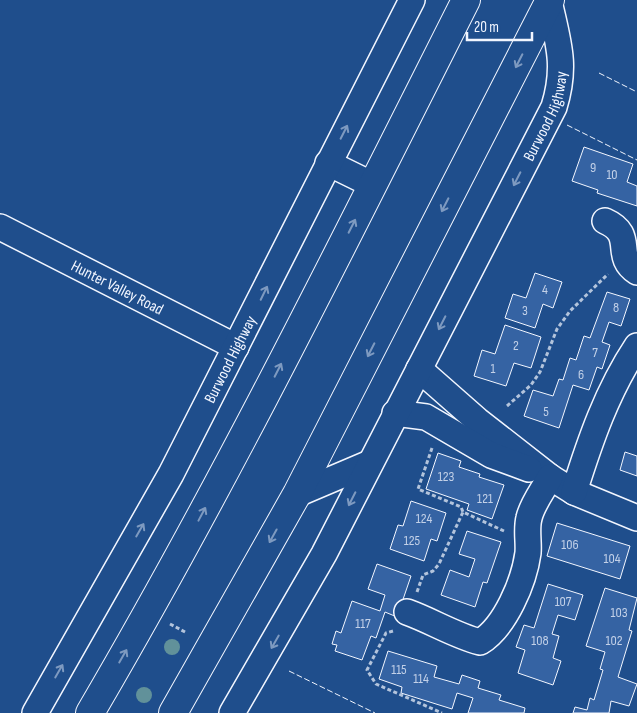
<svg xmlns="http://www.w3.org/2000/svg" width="637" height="713" font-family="'Sofia Sans Condensed',sans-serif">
  <rect width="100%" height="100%" fill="#1f4e8c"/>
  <path fill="#3563a3" stroke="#f2f6ff" d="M584,147L633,164L627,182L637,186V206L597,193L598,190L572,181Z
    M535,273L562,282L553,308L543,304L535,328L505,318L513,294L526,298Z
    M607,292L630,299L621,326L609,322L602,342L610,345L602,369L597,367L589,390L573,385L559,428L524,416L533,390L553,396L559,379L563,380L570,358L576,360L584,336L590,338Z
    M505,325L541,337L531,368L514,363L506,386L474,376L482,350L495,354Z
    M625,452L637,456V476L620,470Z
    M438,453L461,461L459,467L480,474L479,477L504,485L492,519L467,510L469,504L426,489Z
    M411,501L446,513L437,541L431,539L424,561L390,549L398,525L403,526Z
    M557,523L630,546L620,579L547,556Z
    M467,531L501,542L487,583L483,582L475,607L441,595L450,570L469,577L475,559L459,554Z
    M377,564L411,576L397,617L385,612L376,638L371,636L362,660L335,651L337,645L332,644L336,631L341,633L352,601L380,611L385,595L368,589Z
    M548,584L583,595L575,620L558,615L552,634L559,636L553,658L561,661L553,685L518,673L525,650L516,647L524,625L534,628Z
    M605,588L637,598L629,630L632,631L618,677L637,684L629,706L611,701L609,713H573L575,707L587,710L590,698L594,700L603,670L600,669L605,652L586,646Z
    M388,651L437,666L434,677L459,684L462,675L480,681L478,688L501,695L499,700L525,708L524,713H468L473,698L457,693L452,709L401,693L402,687L379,679Z"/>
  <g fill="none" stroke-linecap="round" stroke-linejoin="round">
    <g stroke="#f2f6ff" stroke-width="28">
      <g id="minor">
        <path d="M328,163L373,185"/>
        <path d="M605,221C637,235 612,256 637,272"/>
        <path id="s1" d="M0,227L236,347"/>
        <path d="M419,369L477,420L550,477L574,492L637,518"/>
        <path d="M395,413L426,417L491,455L529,469"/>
        <path d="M574,492C590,441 607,391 637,346"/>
        <path d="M297,494L370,463"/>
        <path d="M407,612C432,621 454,635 480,642C505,627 524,582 528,553C529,542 526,529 529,518C532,504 544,489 550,477"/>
        <path id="s2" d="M35,713L171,474L412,0"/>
        <path id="s3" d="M232,713L324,554L554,107C567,65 558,42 549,1"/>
      </g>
    </g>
    <g stroke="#f2f6ff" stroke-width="30">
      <path id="highway" d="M90,713C226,481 345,240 466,0
        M173,713L297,494L550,0"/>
    </g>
    <path stroke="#b3c4dc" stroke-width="3" stroke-dasharray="4 2.5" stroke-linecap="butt" d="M507,406L531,385L540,372L557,329L570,311L608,274
      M432,448L418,489L461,507L463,512L504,531
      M417,592L423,575L433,571L439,564L463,512
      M170,624L187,633
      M393,631L386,633L367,670L376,684L442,713"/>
    <use href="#minor" stroke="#1f4e8c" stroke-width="25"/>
    <use href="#highway" stroke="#1f4e8c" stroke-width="28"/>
    <path stroke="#f2f6ff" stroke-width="1" stroke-dasharray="6 2.5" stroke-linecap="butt" d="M599,73L637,92
      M567,125L637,160
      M289,671L375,713"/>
  </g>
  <g fill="#61919a">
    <circle cx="172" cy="647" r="8"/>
    <circle cx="144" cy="695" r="8"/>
  </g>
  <defs><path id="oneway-shaft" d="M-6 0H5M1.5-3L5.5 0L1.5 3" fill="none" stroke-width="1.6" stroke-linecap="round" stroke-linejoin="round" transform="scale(1.25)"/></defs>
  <g stroke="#7e9ac0">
    <use href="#oneway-shaft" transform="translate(519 61) rotate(117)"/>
    <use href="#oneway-shaft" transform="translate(344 132) rotate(-63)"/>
    <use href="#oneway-shaft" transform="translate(517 179) rotate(117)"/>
    <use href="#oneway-shaft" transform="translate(445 205) rotate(117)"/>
    <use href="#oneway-shaft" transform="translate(352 226) rotate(-63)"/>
    <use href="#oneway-shaft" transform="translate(264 293) rotate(-64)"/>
    <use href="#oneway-shaft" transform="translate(442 323) rotate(117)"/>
    <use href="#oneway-shaft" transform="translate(371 350) rotate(117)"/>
    <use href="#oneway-shaft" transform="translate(278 370) rotate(-63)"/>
    <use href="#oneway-shaft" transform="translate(352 499) rotate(117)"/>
    <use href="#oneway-shaft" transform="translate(202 514) rotate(-62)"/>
    <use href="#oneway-shaft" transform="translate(140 530) rotate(-60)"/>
    <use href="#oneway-shaft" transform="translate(273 536) rotate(119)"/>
    <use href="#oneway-shaft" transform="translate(275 642) rotate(120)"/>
    <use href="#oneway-shaft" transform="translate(123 656) rotate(-60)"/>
    <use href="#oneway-shaft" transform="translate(59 671) rotate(-60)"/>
  </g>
  <g text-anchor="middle" stroke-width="4" stroke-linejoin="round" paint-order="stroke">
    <g font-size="14" fill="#c3d1e8">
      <text x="593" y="172">9</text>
      <text x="612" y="179">10</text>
      <text x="545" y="294">4</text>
      <text x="616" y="312">8</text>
      <text x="525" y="315">3</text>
      <text x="516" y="350">2</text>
      <text x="595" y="357">7</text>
      <text x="493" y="373">1</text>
      <text x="581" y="379">6</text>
      <text x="546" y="416">5</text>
      <text x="446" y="481">123</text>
      <text x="485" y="503">121</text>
      <text x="424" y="523">124</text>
      <text x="412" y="545">125</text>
      <text x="570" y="549">106</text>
      <text x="612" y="563">104</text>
      <text x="563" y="606">107</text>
      <text x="619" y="617">103</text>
      <text x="363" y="628">117</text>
      <text x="540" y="645">108</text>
      <text x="614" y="645">102</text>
      <text x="399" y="674">115</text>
      <text x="421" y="683">114</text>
    </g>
    <g font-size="16" fill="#f2f6ff" stroke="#1f4e8c">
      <text dy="6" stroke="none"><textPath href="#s3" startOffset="675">Burwood Highway</textPath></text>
      <text dy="6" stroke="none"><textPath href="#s1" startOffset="132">Hunter Valley Road</textPath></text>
      <text dy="6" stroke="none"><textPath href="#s2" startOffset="404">Burwood Highway</textPath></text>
    </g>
  </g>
  <path d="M467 32v8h65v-8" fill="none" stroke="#f2f6ff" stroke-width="2.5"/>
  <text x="474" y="32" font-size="15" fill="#f2f6ff" stroke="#1f4e8c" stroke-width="4" paint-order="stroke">20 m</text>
</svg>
